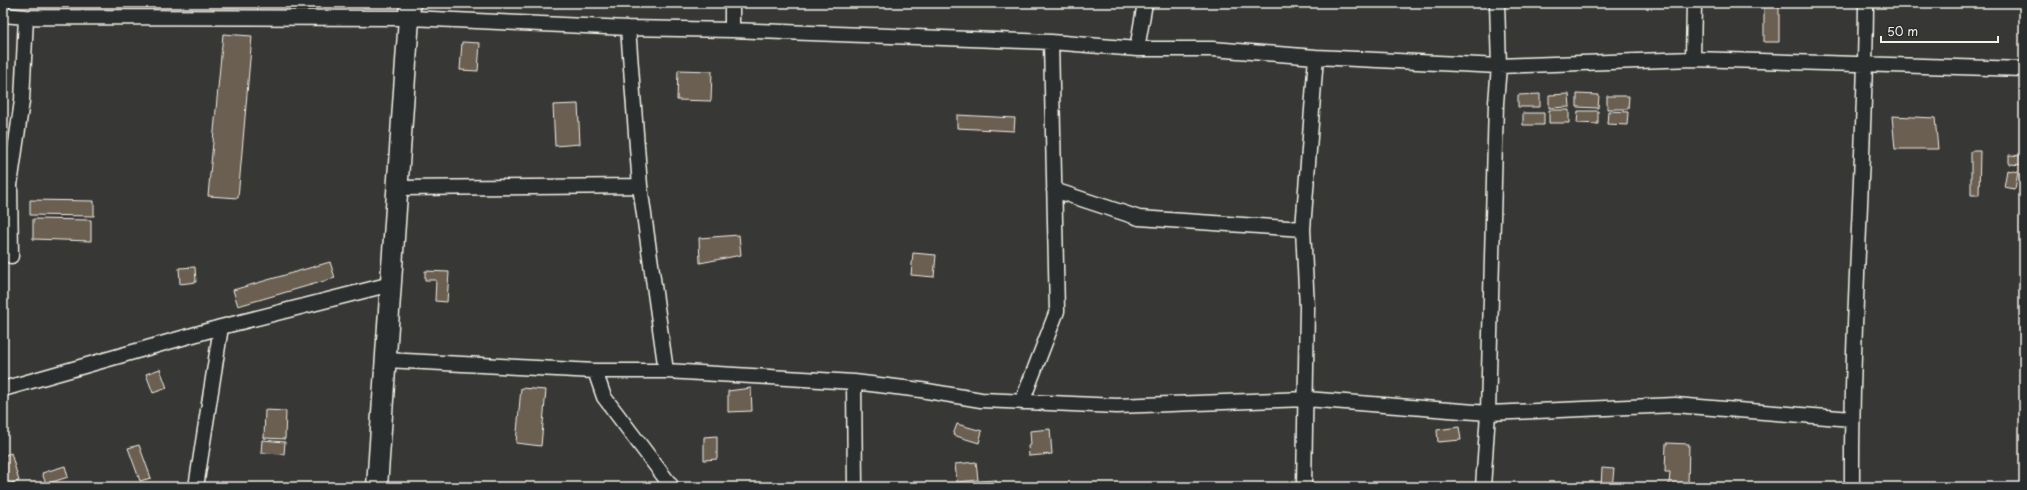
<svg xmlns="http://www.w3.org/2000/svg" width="2027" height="490" font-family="'Playpen Sans',sans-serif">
  <rect width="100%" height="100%" fill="#373735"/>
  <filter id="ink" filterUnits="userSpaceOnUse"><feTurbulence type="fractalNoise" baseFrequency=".025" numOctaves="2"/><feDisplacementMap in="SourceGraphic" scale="8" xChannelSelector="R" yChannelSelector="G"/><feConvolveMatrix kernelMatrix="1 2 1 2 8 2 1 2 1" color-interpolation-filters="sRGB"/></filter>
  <g filter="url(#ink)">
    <path fill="#6a5e51" stroke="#f4f1e8" d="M1764,3H1779V42H1764Z
      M223,34L252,36L238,198L208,196Z
      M462,42L480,43L478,71L460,70Z
      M678,70L712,71L711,101L677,100Z
      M1540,94V107H1518V95Z
      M1569,94L1570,107L1549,108V95Z
      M1577,94L1599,95L1598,108L1577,107Z
      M1607,96H1629L1628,109H1607Z
      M578,104L580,144L555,146L553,105Z
      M1549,110H1569V123H1549Z
      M1578,111H1598V124L1577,123Z
      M1608,111L1628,112L1627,125L1607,124Z
      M1523,113H1544V125H1523Z
      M957,115L1015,118L1014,131L957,128Z
      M1892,116L1935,118L1938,149H1895Z
      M1971,151H1980L1979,195H1971Z
      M2009,155L2024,156V165L2009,164Z
      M2007,170L2018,172L2015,189L2004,187Z
      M30,200L94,201V216L30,215Z
      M33,219L91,220V241L33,239Z
      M739,235L741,255L700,263L699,238Z
      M913,253L936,255L934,277L911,275Z
      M330,262L335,278L238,306L233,290Z
      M195,267L196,282L180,284L179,268Z
      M425,271L449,272L447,302L435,301L436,280H425Z
      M160,369L167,388L153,393L146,374Z
      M521,388L546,390L541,446L516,443Z
      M751,388L752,411L728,412V391Z
      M265,410L286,411L285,439L264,438Z
      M957,424L982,431L979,443L953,435Z
      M1459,427L1461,440L1438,442L1437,430Z
      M1050,429L1052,454L1029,456L1028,446L1031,445L1030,431Z
      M717,436V459L704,460V437Z
      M262,440L285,442L284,454L261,453Z
      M1666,443L1689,444L1688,486L1669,485L1670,472H1665Z
      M139,445L151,478L140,481L128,448Z
      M11,453L19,481L3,486V456Z
      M976,462L978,480L957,482L955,464Z
      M65,466L68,477L46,484L42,473Z
      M1602,468L1614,469L1612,487H1601Z
      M996,480V487H978V481Z"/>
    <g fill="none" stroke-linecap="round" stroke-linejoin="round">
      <g stroke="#f4f1e8" stroke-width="17">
        <path id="street" d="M732,3V30
          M3,15L26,17L410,18L628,28L732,30L1051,42L1137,49H1212L1316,57L1499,66L1693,59L2024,69
          M1137,49L1145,3
          M1693,59L1694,3
          M397,188L640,186L628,28
          M1054,190L1139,218L1303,229
          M11,256L10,185L22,101L26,17
          M386,360L595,371H666L640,186
          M595,371L604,397L672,487
          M666,371L854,382L855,487
          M854,382L921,390L981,400L1117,406L1306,399L1488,413L1675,405L1852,419
          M3,389L221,327L391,284
          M1022,402L1057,311L1051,42
          M196,487L221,327
          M1304,487L1307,307L1303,229L1316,57
          M1483,487L1488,413L1496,103L1499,66L1497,3
          M1852,487C1851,326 1865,164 1866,3"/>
      </g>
      <g stroke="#f4f1e8" stroke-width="23">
        <path id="secondary" d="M377,487L410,3"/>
      </g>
      <use href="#street" stroke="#2a2d2e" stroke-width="14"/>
      <use href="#secondary" stroke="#2a2d2e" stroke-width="20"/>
    </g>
  </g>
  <rect width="2027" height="490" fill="none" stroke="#2a2d2e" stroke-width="16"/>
  <rect x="8" y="8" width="2011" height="474" fill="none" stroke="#f4f1e8" stroke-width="1.5" filter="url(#ink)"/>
  <path d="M1881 36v6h117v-6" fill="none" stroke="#f4f1e8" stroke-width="2"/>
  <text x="1887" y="36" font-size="12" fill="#f4f1e8" stroke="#2a2d2e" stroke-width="3" paint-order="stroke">50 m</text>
</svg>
